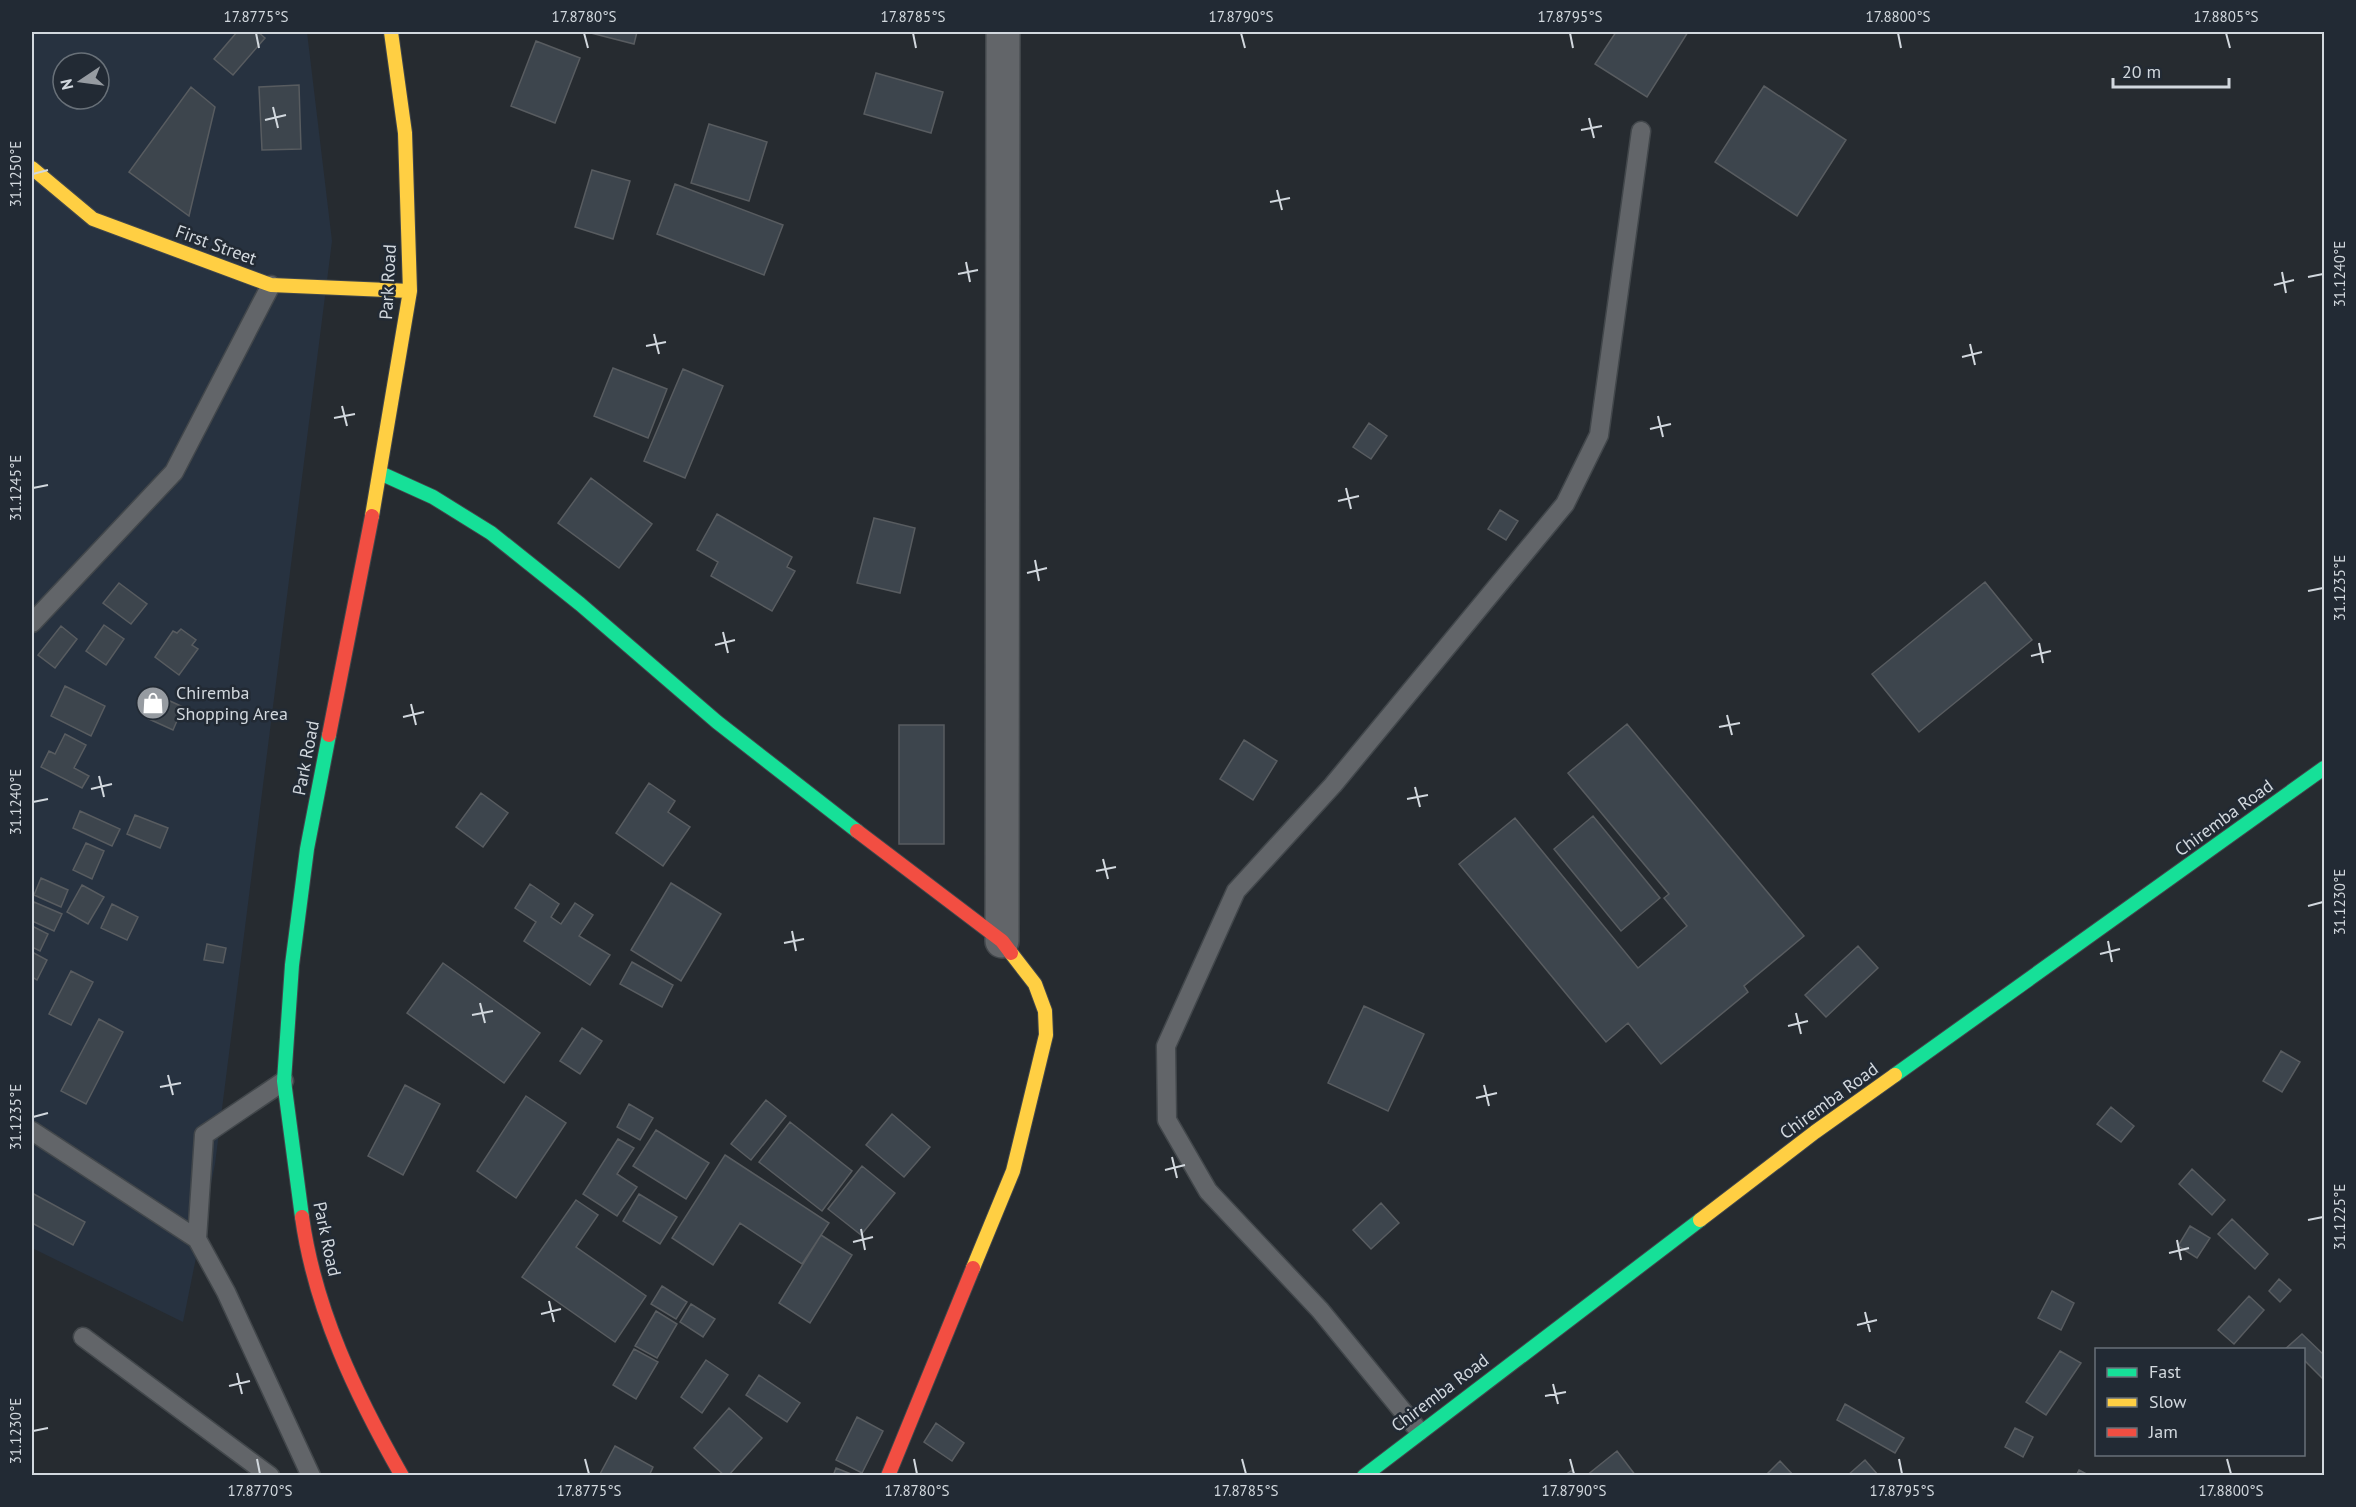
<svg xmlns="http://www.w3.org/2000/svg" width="2356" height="1507" font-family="'PT Sans',sans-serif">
  <rect width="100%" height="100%" fill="#262b30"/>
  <path fill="#273240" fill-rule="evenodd" d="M32,32H307L332,241L215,1164L183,1322L32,1248ZM63,63H99V99H63Z"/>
  <path fill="#3d454d" stroke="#585c60" stroke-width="1.5" d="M237,32H258L265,38L233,75L214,59Z
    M587,32H637L634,44Z
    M1616,32H1688L1647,97L1595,64Z
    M536,41L580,58L555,123L511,106Z
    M876,73L943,92L931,133L864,114Z
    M299,85L301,149L262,150L259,87Z
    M1764,86L1846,140L1797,216L1715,162Z
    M191,87L215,107L189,216L129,172Z
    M709,124L767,142L749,201L691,183Z
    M592,170L630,181L613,239L575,227Z
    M675,184L783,225L764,275L657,234Z
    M613,368L667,389L648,438L594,416Z
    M683,369L723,386L685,478L644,461Z
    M1369,423L1387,436L1371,459L1353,447Z
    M591,478L652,524L619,568L558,523Z
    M1500,510L1518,521L1506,540L1488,529Z
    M717,514L792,557L787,567L795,571L772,611L711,576L718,562L697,550Z
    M874,518L915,528L900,593L857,583Z
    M1985,582L2032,640L1919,732L1872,674Z
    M119,583L147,604L131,624L103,603Z
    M104,625L124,639L106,665L86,651Z
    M61,626L77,639L55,668L38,655Z
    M181,629L196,640L192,645L198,649L179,675L155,657L173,631L177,633Z
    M65,686L105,706L91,736L51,716Z
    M159,696L183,707L173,730L149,719Z
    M1627,724L1804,936L1744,986L1748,992L1661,1064L1628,1023L1606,1042L1459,864L1515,818L1638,968L1687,926L1664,898L1669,894L1568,773Z
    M899,725H944V844H899Z
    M65,734L86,745L74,768L89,776L82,788L41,767L49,751L55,754Z
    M1244,740L1277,761L1253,800L1220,779Z
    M649,783L675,801L668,812L690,827L663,866L616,833Z
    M481,793L508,813L483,847L456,827Z
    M80,811L120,829L112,846L73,828Z
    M135,815L168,828L160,848L127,834Z
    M1593,816L1660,898L1621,931L1554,849Z
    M86,843L104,851L92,879L73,870Z
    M41,878L68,890L61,907L34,895Z
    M671,883L721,914L681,981L631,950Z
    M530,884L559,904L551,917L561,924L575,903L593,915L579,936L610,955L590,985L524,941L536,922L515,908Z
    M82,885L104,897L88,924L67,912Z
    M34,902L62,914L54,931L32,921V909Z
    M112,904L138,917L127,940L101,928Z
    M32,926L48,934L40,951L32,947Z
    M207,944L226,948L223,963L204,960Z
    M1858,946L1878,968L1826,1017L1805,995Z
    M32,952L47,960L37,980L32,977Z
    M632,962L673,985L662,1007L620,984Z
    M443,963L540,1033L504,1083L407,1013Z
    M71,971L93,982L71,1025L49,1014Z
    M1364,1006L1424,1034L1388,1111L1328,1083Z
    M99,1019L123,1032L86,1104L61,1091Z
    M582,1028L602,1041L580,1074L560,1061Z
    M2281,1051L2300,1062L2282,1092L2263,1081Z
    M405,1085L440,1104L403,1175L368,1156Z
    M526,1096L566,1123L516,1198L477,1171Z
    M766,1100L786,1116L751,1160L731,1144Z
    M629,1104L653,1118L640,1140L617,1127Z
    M2111,1107L2134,1126L2121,1142L2097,1124Z
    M892,1114L930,1147L904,1177L866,1145Z
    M790,1122L852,1171L822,1211L759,1162Z
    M656,1130L709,1163L686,1199L633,1166Z
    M618,1139L634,1148L617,1174L637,1187L617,1216L583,1194Z
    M725,1155L829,1223L802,1264L740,1223L713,1265L672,1238Z
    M862,1166L895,1193L861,1235L828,1209Z
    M2192,1169L2225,1200L2212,1215L2179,1184Z
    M32,1193L85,1222L73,1245L32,1223Z
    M639,1194L677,1217L660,1244L623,1221Z
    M576,1200L598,1215L576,1247L646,1296L615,1342L522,1277Z
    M1381,1203L1399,1223L1371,1249L1353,1230Z
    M2232,1219L2268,1254L2255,1269L2218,1234Z
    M2190,1226L2210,1238L2197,1258L2178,1246Z
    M821,1235L852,1255L810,1323L779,1303Z
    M2279,1279L2291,1290L2280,1302L2269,1291Z
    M662,1286L687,1302L676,1319L651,1304Z
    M2052,1291L2074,1303L2061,1330L2038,1318Z
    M2249,1296L2264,1310L2234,1344L2218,1330Z
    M691,1304L715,1319L703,1337L680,1322Z
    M656,1311L677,1324L657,1358L635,1346Z
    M2302,1334L2324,1355V1380L2305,1361L2304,1363V1350H2284Z
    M634,1349L658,1362L636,1399L613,1385Z
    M2060,1351L2081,1363L2046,1415L2026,1402Z
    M706,1360L728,1375L702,1413L681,1397Z
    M759,1375L800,1403L787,1422L746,1395Z
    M1845,1404L1904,1438L1895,1453L1837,1420Z
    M729,1408L762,1438L728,1476H725L694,1448Z
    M857,1417L883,1431L862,1473L836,1460Z
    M936,1423L964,1443L952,1461L924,1442Z
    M2015,1428L2033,1437L2023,1457L2005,1447Z
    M615,1446L653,1467L649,1476H599Z
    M1617,1451L1636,1476H1586Z
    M1865,1460L1879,1476H1847Z
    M1780,1461L1794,1476H1765Z
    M836,1468L856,1476H833Z
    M1572,1470L1576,1476H1564Z
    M2079,1470L2090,1476H2076Z"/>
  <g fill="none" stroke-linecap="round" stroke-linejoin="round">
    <g stroke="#42474b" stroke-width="21">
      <path id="lane" d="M32,623L174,472L271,285
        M32,1131L197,1239L204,1135L284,1081
        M197,1239L226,1292L311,1476
        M83,1337L270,1476
        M1419,1431L1320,1310L1208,1191L1167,1120L1166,1046L1236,891L1333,785L1565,504L1599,435L1641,131"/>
    </g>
    <g stroke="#42474b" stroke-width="36">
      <path id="street" d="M1002,941L1003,32"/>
    </g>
    <g stroke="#42474b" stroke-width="16">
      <path id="fast" d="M380,473L433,497L491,533L580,604L717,722L857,831
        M1895,1075L2324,768
        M302,1217L284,1081L292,965L307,849L329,735
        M1364,1476L1700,1220"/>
    </g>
    <g stroke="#42474b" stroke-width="16">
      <path id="slow" d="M32,168L93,219L271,285L410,291
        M372,516L410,291L405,133L391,32
        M1700,1220L1815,1132L1895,1075
        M973,1268L1013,1171L1046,1035L1045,1011L1035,984L1011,953"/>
    </g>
    <g stroke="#42474b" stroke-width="16">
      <path id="jam" d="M329,735L372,516
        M857,831L1002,941L1011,953
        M302,1217C315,1310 356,1395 402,1476
        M888,1476L973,1268"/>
    </g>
    <use href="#lane" stroke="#626569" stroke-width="18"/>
    <use href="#street" stroke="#626569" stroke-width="33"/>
    <use href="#fast" stroke="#16e098" stroke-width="14"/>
    <use href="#slow" stroke="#ffcf43" stroke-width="14"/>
    <use href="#jam" stroke="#f24e42" stroke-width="14"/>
  </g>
  <path fill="none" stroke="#d2d8de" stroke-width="2" d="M256,33L259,48M584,33L588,48M913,33L916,48M1241,33L1245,48M1570,33L1573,48M1898,33L1901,48M2226,33L2230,48M273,107L278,128M1589,118L1594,138M265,120L286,115M1581,130L1602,126M33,174L48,170M1277,190L1282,210M1270,202L1290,198M966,262L970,282M2282,272L2286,293M958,274L978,270M2308,277L2323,274M2274,285L2294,280M654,334L659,354M1970,344L1975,365M646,346L666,342M1962,357L1982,352M342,406L347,426M1658,416L1663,437M334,418L355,414M1650,429L1671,424M33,488L48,485M1346,488L1351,509M1338,501L1359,496M1035,560L1039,581M1027,573L1047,568M2308,591L2323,588M723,632L728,653M2039,643L2043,663M715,645L735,640M2031,656L2051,651M411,704L416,725M1727,715L1732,735M403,717L424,712M1719,727L1740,723M99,776L104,797M1415,787L1420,807M91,789L112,784M1407,799L1428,795M33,802L48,799M1103,859L1108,879M1096,871L1116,867M2308,906L2323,902M792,931L796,951M2108,941L2112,962M784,943L804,939M2100,954L2120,949M480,1003L485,1023M1796,1013L1801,1034M472,1015L493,1011M1788,1026L1808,1021M168,1075L173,1095M1484,1085L1489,1106M160,1087L181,1083M1476,1098L1497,1093M33,1117L48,1113M1172,1157L1177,1178M1165,1170L1185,1165M2308,1220L2323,1217M861,1229L865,1250M2177,1240L2181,1260M853,1242L873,1237M2169,1253L2189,1248M549,1301L554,1322M1865,1312L1870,1332M541,1314L561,1309M1857,1325L1877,1320M237,1373L242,1394M1553,1384L1558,1404M229,1386L250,1381M1545,1396L1566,1392M33,1431L48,1428M257,1459L260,1474M585,1459L589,1474M914,1459L917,1474M1242,1459L1246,1474M1570,1459L1574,1474M1899,1459L1902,1474M2227,1459L2231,1474"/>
  <defs>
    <g id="shop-disc" transform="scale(1.725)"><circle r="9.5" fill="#969ba1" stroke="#222a34"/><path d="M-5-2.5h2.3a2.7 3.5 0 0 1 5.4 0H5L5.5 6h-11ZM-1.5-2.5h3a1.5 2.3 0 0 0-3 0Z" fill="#fff"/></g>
  </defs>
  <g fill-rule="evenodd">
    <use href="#shop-disc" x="153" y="703"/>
  </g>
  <g text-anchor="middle" stroke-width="5" stroke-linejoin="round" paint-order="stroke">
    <g font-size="18" fill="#d2d8de" stroke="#222a34">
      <text transform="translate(216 245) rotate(20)" y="6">First Street</text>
      <text transform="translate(388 282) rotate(-87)" y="6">Park Road</text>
      <text transform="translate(306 758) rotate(-79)" y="6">Park Road</text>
      <text transform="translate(2224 818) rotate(-36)" y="6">Chiremba Road</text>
      <text transform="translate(1829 1101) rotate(-36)" y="6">Chiremba Road</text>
      <text transform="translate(327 1239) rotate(78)" y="6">Park Road</text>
      <text transform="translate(1440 1393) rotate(-37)" y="6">Chiremba Road</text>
    </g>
    <g font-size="18" fill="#d2d8de" stroke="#222a34" text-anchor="start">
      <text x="176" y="699">Chiremba<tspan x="176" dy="21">Shopping Area</tspan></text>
    </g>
  </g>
  <rect width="2356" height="1507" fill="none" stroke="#222a34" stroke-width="66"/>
  <rect x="2095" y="1348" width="210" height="108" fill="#222a34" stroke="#687078" stroke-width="1.5"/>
  <rect x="2107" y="1368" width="30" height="9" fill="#16e098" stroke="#687078" stroke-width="1.5"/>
  <text x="2149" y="1378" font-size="18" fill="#d2d8de">Fast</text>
  <rect x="2107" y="1398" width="30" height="9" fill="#ffcf43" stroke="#687078" stroke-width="1.5"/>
  <text x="2149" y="1408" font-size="18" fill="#d2d8de">Slow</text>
  <rect x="2107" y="1428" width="30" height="9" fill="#f24e42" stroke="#687078" stroke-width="1.5"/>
  <text x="2149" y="1438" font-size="18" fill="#d2d8de">Jam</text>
  <g transform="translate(81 81) rotate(257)"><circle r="28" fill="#222a34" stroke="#687078" stroke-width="1.5"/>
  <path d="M0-4.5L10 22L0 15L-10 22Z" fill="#969ba1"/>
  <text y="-9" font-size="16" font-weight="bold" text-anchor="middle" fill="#d2d8de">N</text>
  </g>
  <path d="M2113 78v9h116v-9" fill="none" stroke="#d2d8de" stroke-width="3"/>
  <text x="2122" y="78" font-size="18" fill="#d2d8de" stroke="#222a34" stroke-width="4.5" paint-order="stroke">20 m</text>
  <rect x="33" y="33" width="2290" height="1441" fill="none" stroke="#d2d8de" stroke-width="2"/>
  <g font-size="15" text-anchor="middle" fill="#d2d8de">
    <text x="256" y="22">17.8775°S</text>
    <text x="584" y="22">17.8780°S</text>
    <text x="913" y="22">17.8785°S</text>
    <text x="1241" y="22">17.8790°S</text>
    <text x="1570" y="22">17.8795°S</text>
    <text x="1898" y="22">17.8800°S</text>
    <text x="2226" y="22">17.8805°S</text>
    <text transform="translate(16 174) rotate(-90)" y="5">31.1250°E</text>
    <text transform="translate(2340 274) rotate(-90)" y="5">31.1240°E</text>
    <text transform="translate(16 488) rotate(-90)" y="5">31.1245°E</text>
    <text transform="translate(2340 588) rotate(-90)" y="5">31.1235°E</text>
    <text transform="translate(16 802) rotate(-90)" y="5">31.1240°E</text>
    <text transform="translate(2340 902) rotate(-90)" y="5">31.1230°E</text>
    <text transform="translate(16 1117) rotate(-90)" y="5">31.1235°E</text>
    <text transform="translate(2340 1217) rotate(-90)" y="5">31.1225°E</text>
    <text transform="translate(16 1431) rotate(-90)" y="5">31.1230°E</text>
    <text x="260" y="1496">17.8770°S</text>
    <text x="589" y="1496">17.8775°S</text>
    <text x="917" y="1496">17.8780°S</text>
    <text x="1246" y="1496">17.8785°S</text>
    <text x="1574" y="1496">17.8790°S</text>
    <text x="1902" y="1496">17.8795°S</text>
    <text x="2231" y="1496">17.8800°S</text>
  </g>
</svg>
